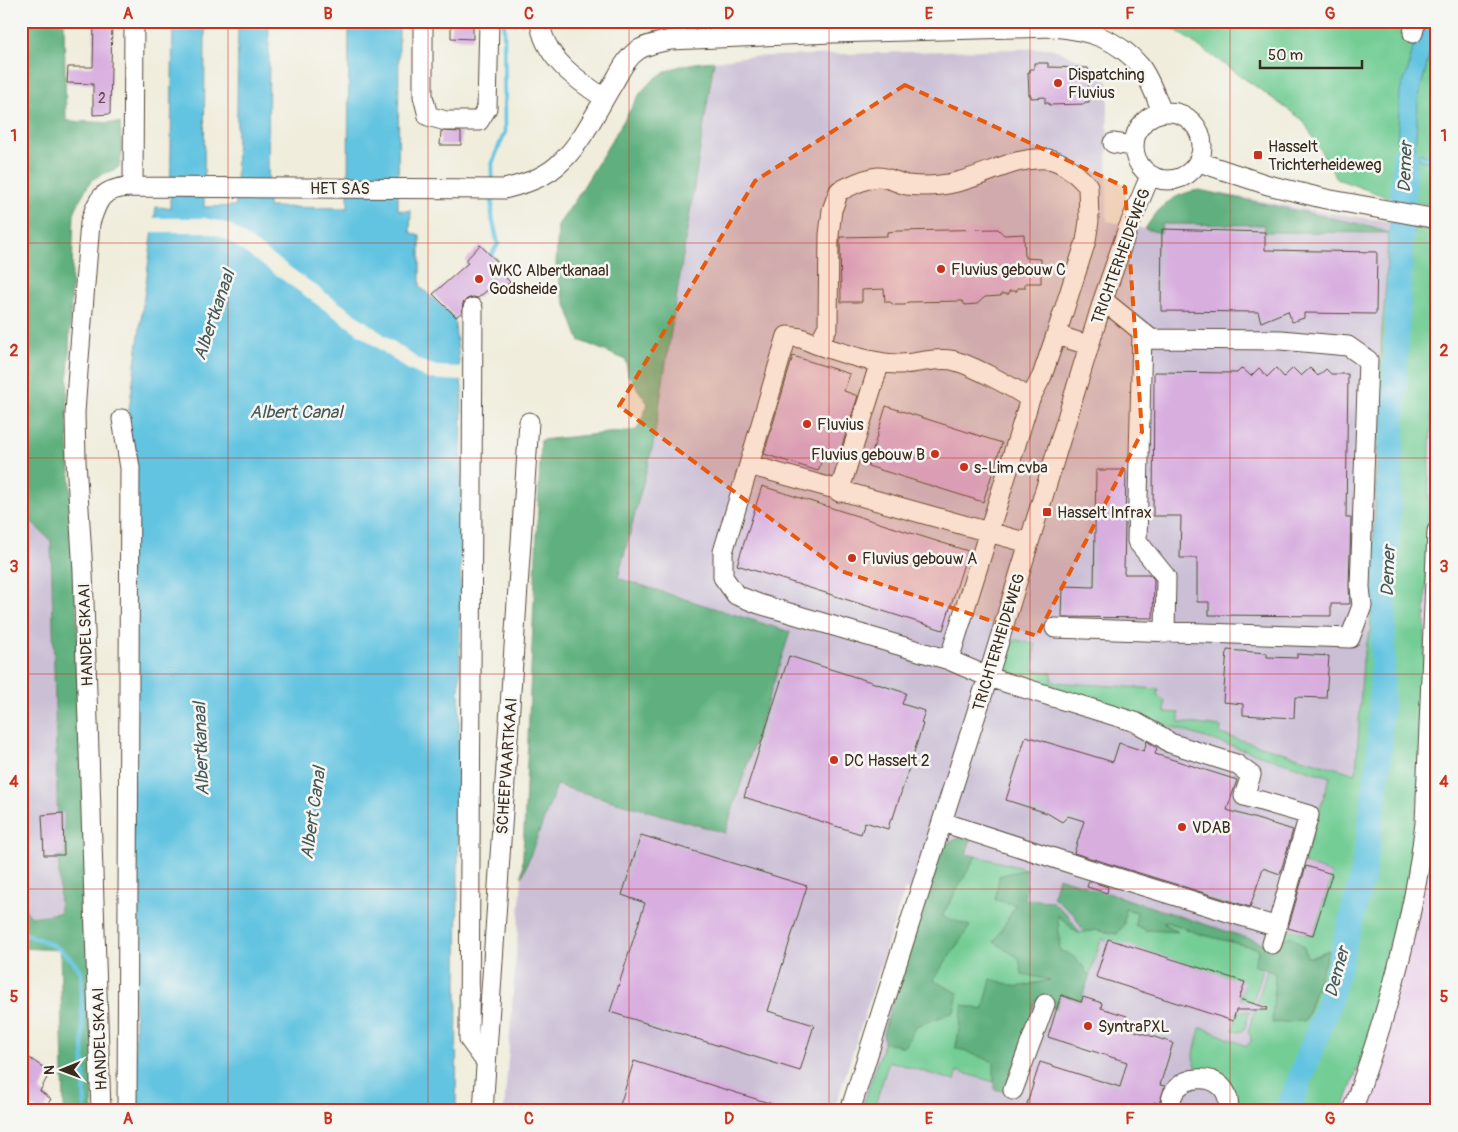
<svg xmlns="http://www.w3.org/2000/svg" width="1458" height="1132" font-family="Pangolin,sans-serif">
  <rect width="100%" height="100%" fill="#f6f6f2"/>
  <filter id="ink" filterUnits="userSpaceOnUse"><feTurbulence type="fractalNoise" baseFrequency=".02" numOctaves="2"/><feDisplacementMap in="SourceGraphic" scale="10" xChannelSelector="R" yChannelSelector="G"/><feConvolveMatrix kernelMatrix="1 2 1 2 8 2 1 2 1" color-interpolation-filters="sRGB"/></filter>
  <filter id="wash" filterUnits="userSpaceOnUse"><feTurbulence type="fractalNoise" baseFrequency=".0096" numOctaves="4" result="noise"/><feDisplacementMap in="SourceGraphic" scale="20" xChannelSelector="R" yChannelSelector="G"/><feGaussianBlur stdDeviation="1.12" result="paint"/><feColorMatrix in="noise" values="0 0 0 0 0 0 0 0 0 0 0 0 0 0 0 0 0 1.4 0 .05"/><feComposite in="paint" operator="in"/></filter>
  <g filter="url(#wash)">
    <rect width="100%" height="100%" fill="#f0eddc"/>
    <path fill="#ebd1eb" d="M1406,226L1437,231V1111H1294L1344,986L1384,777Z"/>
    <path fill="#cbbfd5" d="M1051,48L1092,65L1108,83L1107,221L1146,229L1185,194L1207,191L1317,211L1392,222L1360,781L1268,1111H855L922,898L905,889L834,1111H504L522,877L557,785L617,578L653,445L714,61L743,57Z
      M21,512L51,540L60,913L31,917L21,904Z"/>
    <path fill="#73cd95" stroke="#577c5a" d="M1163,21H1437V206L1387,197L1337,179L1303,120Z
      M1392,223L1396,245L1379,602L1368,784L1344,916L1320,999L1277,1111H1236C1240,1088 1216,1076 1197,1069L1193,1058L1200,1028H1204L1246,1046L1251,1042V1037L1248,1032L1267,970L1275,973L1306,1020L1328,950L1313,957H1306L1277,942L1282,926L1313,935L1332,874L1303,863L1330,777L1025,681L1007,674L1004,660L1007,646L1016,640L1035,644L1033,670L1052,673V682L1159,689L1157,695L1165,701V712L1179,713V722L1221,727L1220,734L1356,774L1363,659L1370,629L1382,329L1386,283L1388,233Z
      M1416,227L1437,232V302L1434,326L1421,761L1409,879L1379,1012L1342,1111H1297L1344,986L1373,847L1386,756L1399,425L1408,246Z
      M976,856L1026,869L999,877L1016,905L1051,980L1018,987L983,1011L964,1005L956,1047L995,1062L994,1082L957,1071L955,1081L889,1061L873,1111H866L863,1106L884,1043L904,1046L916,1026L954,1012L933,980L942,916Z
      M1125,909L1138,912L1145,930L1177,931L1164,924V921L1200,934L1259,949L1254,965L1263,969L1244,1030L1239,1032L1233,1030L1238,1011L1246,1012L1249,1006L1240,1000L1244,982L1101,939L1089,977L1082,965L1060,951L1057,914L1077,933L1097,930L1116,934Z"/>
    <path fill="#5eb07e" stroke="#4c6d4e" d="M21,21H64L66,121L120,123L122,154L119,167C112,172 99,174 94,179C85,187 79,202 74,213L67,411L89,876L93,1111H64L60,950L21,948V904L31,917L60,913L51,541L21,512Z
      M714,61L653,445L618,578L790,632L725,833L557,785L522,877L541,440L637,430L648,404L628,375L626,360L579,340L561,291L556,265L558,225L576,199L641,92C663,67 682,64 714,61Z
      M1199,190L1374,227L1388,233L1265,232L1264,225L1162,224L1161,233L1145,229C1159,207 1172,194 1199,190Z
      M961,837L971,840L966,854L976,856L942,916L970,926L933,980L958,993L954,1012L916,1026L905,1047L884,1043L883,1032L944,845Z
      M1026,869L1025,899L1051,901L1068,915L1079,932L1077,933L1058,915L1060,951C1074,953 1083,965 1089,977L1081,1001L1061,994L1057,1009L1035,1001L1010,1093L994,1089V1062L956,1048L963,1005L983,1010L991,979L1018,987L1050,980L1022,974L1019,958L994,942L1016,905L995,900L999,876Z
      M1058,877L1263,943L1277,942L1291,936L1304,947L1307,957H1313L1329,950L1305,1021L1272,1023L1275,973L1254,965L1259,949L1200,934L1164,921V924L1178,932L1145,930L1135,925L1137,912L1125,909L1124,924L1117,934L1097,930L1084,932L1073,913L1053,897Z"/>
    <path fill="#63c4e1" stroke="#4f7780" d="M173,21H205L204,207L236,206L238,21H269L268,207L348,208L349,21H399L398,210L411,211L410,232L420,236V287L454,317L462,389L456,1111H136L128,418L156,207L170,208Z
      M1419,21H1437V23L1418,100L1415,154L1419,153L1437,159V163L1420,160L1416,155L1414,194L1394,187L1392,176L1402,159V149L1397,142L1400,91L1408,70Z"/>
    <path fill="#f0eddc" d="M152,218H203L219,221L231,225L421,361L437,366L462,367L463,381L428,379L407,369L227,240L219,236L203,232H150Z"/>
    <g fill="none" stroke-linecap="round" stroke-linejoin="round">
      <path stroke="#63c4e1" stroke-width="4.5" d="M492,185V163L505,132L504,21
        M491,256L498,244L492,217V193
        M21,931C32,939 39,938 50,944C63,950 74,961 81,972L85,1111"/>
      <path stroke="#63c4e1" stroke-width="25" d="M1288,1111L1330,999L1363,875L1379,761L1386,564L1405,156"/>
    </g>
    <g id="blocks">
      <path fill="#d8aedf" d="M94,21H112L110,114L93,115V84L67,83L68,67H93Z
        M451,21H473V39L451,38Z
        M1034,63H1048V67L1088,68L1089,102H1085V104L1049,105V103H1045V97L1031,98V95H1029L1028,72H1030V69H1034Z
        M441,131L461,132V145H440Z
        M998,229L1004,235L1024,234L1025,258L1041,259V283H1025V288H1017V291H1009V294H1001V296L985,297L977,304L965,305L962,301L908,302L905,305H894L890,302H885L884,289L862,290V302H841L840,237L887,236V232L897,231Z
        M1162,229L1265,232V250L1377,252L1376,314L1304,313V318L1292,322L1288,311L1261,322L1258,312L1161,311Z
        M480,245L508,272L504,276L510,282L499,293L491,287L478,298L473,297L467,299L463,303L462,312L456,317L433,294L468,263L465,261Z
        M793,356L850,374L844,391L858,396L838,458L824,454L818,471L764,454Z
        M1242,368L1251,376L1259,368L1267,377L1276,368L1284,377L1293,368L1301,376L1310,368L1318,376L1326,369L1331,374H1348L1346,518H1351L1349,587L1350,604H1331V616L1209,615V602H1197V558H1180L1181,516H1153L1154,372L1237,373Z
        M886,406L1002,443L983,502L868,466Z
        M1096,470H1126L1124,574H1149L1154,579L1153,618L1062,617L1063,586L1094,587Z
        M762,486L968,551L943,630L737,565Z
        M1227,650L1267,653V657L1297,658V654L1329,656L1326,698L1295,697L1294,718L1243,715V704L1223,702Z
        M789,656L906,693L902,704L925,711L921,723L923,724L893,818H891L888,829L865,822L861,834L744,797Z
        M1026,736L1113,762L1119,743L1144,751L1147,741L1157,748L1155,754L1237,780L1227,810L1293,830L1280,874L1263,868L1250,907L1074,853L1084,821L1068,816L1062,822L1047,813L1006,800Z
        M63,813L64,855H44L42,815Z
        M641,835L807,886L768,1011L814,1025L800,1071L610,1012L645,903L622,895Z
        M1306,866L1332,874L1313,935L1288,928Z
        M1089,881L1108,887L1107,893L1087,887Z
        M1108,939L1245,982L1239,999L1268,1008L1267,1010H1236L1233,1021L1096,977Z
        M1061,995L1081,1002L1083,997L1102,1003L1101,1008L1127,1016L1123,1027L1173,1043L1160,1085L1165,1086L1159,1104L1154,1102L1152,1111H1048L1027,1104L1040,1062L1120,1087L1127,1062L1048,1037Z
        M28,1057L50,1072L40,1091L51,1099L43,1111H38L21,1099V1066Z
        M634,1061L785,1108V1111H618Z"/>
    </g>
  </g>
  <g filter="url(#ink)">
    <use href="#blocks" fill-opacity="0" stroke="#56473a" stroke-width="1"/>
    <g fill="none" stroke-linecap="round" stroke-linejoin="round">
      <g stroke="#56473a" stroke-width="21">
        <path id="minor" d="M423,21V96L428,116L446,121H479L487,108L489,21
          M540,21C543,57 577,80 604,98
          M1413,33L1416,21
          M1134 146a34 34 0 1 1 68 0a34 34 0 1 1-68 0Z
          M1113,143L1133,146
          M1199,162L1268,185L1326,199L1437,219
          M133,187L134,21
          M473,308L469,1039L486,1062
          M1142,332L1137,541L1166,577L1165,633
          M1056,335L1042,376L1030,399C1015,388 968,363 951,360C933,357 915,365 897,364C870,363 843,353 818,345L828,326L829,235L832,210L839,191C851,186 864,178 878,177C888,177 898,183 907,185C923,187 941,186 957,182C988,175 1015,156 1048,159C1064,161 1077,175 1088,186L1089,221L1086,241L1056,335L1088,345
          M122,419L130,468L127,1111
          M749,465L787,336L801,338L818,345
          M839,492L880,362
          M1028,543L749,465L723,552V577L736,595L759,604L949,660L991,678L1135,722L1162,737L1170,743L1236,764L1251,775L1244,796L1309,815L1272,944
          M1055,628L1350,638L1362,606L1360,587L1368,360L1348,346L1281,340L1151,339L1103,300
          M949,660L1030,399
          M942,822L1088,869L1277,927
          M1013,1090L1045,1004
          M101,1111L83,572L76,461L75,413L78,371L90,223C98,200 100,190 127,187L504,189C525,184 547,177 562,161C583,141 598,108 613,84C620,72 626,58 638,50C648,44 660,42 671,40L832,33L1053,27C1087,30 1117,38 1140,66C1150,79 1156,97 1162,112
          M483,1111L529,422
          M850,1111L988,677L1103,300L1127,231L1150,176
          M1172,1111C1162,1071 1235,1065 1228,1111
          M1352,1111C1386,1017 1414,923 1425,823L1437,531"/>
      </g>
      <use href="#minor" stroke="#fff" stroke-width="19"/>
    </g>
  </g>
  <path fill="#e8590c" fill-opacity="0.2" stroke="#e8590c" stroke-width="4" stroke-dasharray="10 6" stroke-linejoin="round" d="M905,85L1125,187L1142,432L1037,636L841,571L619,406L755,181Z"/>
  <path fill="none" stroke="#c8321e" stroke-width="1" stroke-opacity="0.55" d="M228,21V1111M428,21V1111M629,21V1111M829,21V1111M1030,21V1111M1230,21V1111M21,243H1437M21,458H1437M21,674H1437M21,889H1437"/>
  <g fill="#c8321e" stroke="#f6f6f2" stroke-width="2">
    <circle cx="1058" cy="83" r="5"/>
    <rect x="1253" y="150" width="10" height="10" rx="2.5"/>
    <circle cx="941" cy="269" r="5"/>
    <circle cx="479" cy="279" r="5"/>
    <circle cx="807" cy="424" r="5"/>
    <circle cx="935" cy="454" r="5"/>
    <circle cx="964" cy="467" r="5"/>
    <rect x="1042" y="507" width="10" height="10" rx="2.5"/>
    <circle cx="852" cy="558" r="5"/>
    <circle cx="834" cy="760" r="5"/>
    <circle cx="1182" cy="827" r="5"/>
    <circle cx="1088" cy="1026" r="5"/>
  </g>
  <g text-anchor="middle" stroke-width="5" stroke-linejoin="round" paint-order="stroke">
    <g font-size="14" fill="#624b4e">
      <text x="102" y="103">2</text>
    </g>
    <g font-size="16" fill="#3b2a1e" stroke="#f6f6f2" text-anchor="start">
      <text x="1068" y="80">Dispatching<tspan x="1068" dy="18">Fluvius</tspan></text>
      <text x="1268" y="152">Hasselt<tspan x="1268" dy="18">Trichterheideweg</tspan></text>
      <text x="951" y="275">Fluvius gebouw C</text>
      <text x="489" y="276">WKC Albertkanaal<tspan x="489" dy="18">Godsheide</tspan></text>
      <text x="817" y="430">Fluvius</text>
      <text x="925" y="460" text-anchor="end">Fluvius gebouw B</text>
      <text x="974" y="473">s-Lim cvba</text>
      <text x="1057" y="518">Hasselt Infrax</text>
      <text x="862" y="564">Fluvius gebouw A</text>
      <text x="844" y="766">DC Hasselt 2</text>
      <text x="1192" y="833">VDAB</text>
      <text x="1098" y="1032">SyntraPXL</text>
    </g>
    <g font-size="16" fill="#3b2a1e" stroke="#f6f6f2">
      <text x="340" y="194">HET SAS</text>
      <text transform="translate(1120 256) rotate(-70)" y="6">TRICHTERHEIDEWEG</text>
      <text transform="translate(85 635) rotate(-92)" y="6">HANDELSKAAI</text>
      <text transform="translate(998 642) rotate(-73)" y="6">TRICHTERHEIDEWEG</text>
      <text transform="translate(506 766) rotate(-86)" y="6">SCHEEPVAARTKAAI</text>
      <text transform="translate(99 1039) rotate(-92)" y="6">HANDELSKAAI</text>
    </g>
    <g font-size="18" font-style="italic" fill="#475858" stroke="#f6f6f2">
      <text transform="translate(1405 167) rotate(-88)" y="6">Demer</text>
      <text transform="translate(214 315) rotate(-71)" y="6">Albertkanaal</text>
      <text x="296" y="418">Albert Canal</text>
      <text transform="translate(1388 571) rotate(-88)" y="6">Demer</text>
      <text transform="translate(201 749) rotate(-92)" y="6">Albertkanaal</text>
      <text transform="translate(313 813) rotate(-82)" y="6">Albert Canal</text>
      <text transform="translate(1337 972) rotate(-75)" y="6">Demer</text>
    </g>
  </g>
  <rect width="1458" height="1132" fill="none" stroke="#f6f6f2" stroke-width="55"/>
  <g transform="translate(62 1070) rotate(269)" stroke="#f6f6f2" stroke-width="4" paint-order="stroke">
  <path d="M0-4L9 19L0 12L-9 19Z" fill="#3b2a1e"/>
  <text y="-8" font-size="14" font-weight="bold" text-anchor="middle" fill="#3b2a1e">N</text>
  </g>
  <path d="M1260 60v8h102v-8" fill="none" stroke="#3b2a1e" stroke-width="2.5"/>
  <text x="1268" y="60" font-size="15" fill="#3b2a1e" stroke="#f6f6f2" stroke-width="4" paint-order="stroke">50 m</text>
  <rect x="28" y="28" width="1402" height="1076" fill="none" stroke="#c8321e" stroke-width="2"/>
  <g font-size="16" text-anchor="middle" font-weight="bold" fill="#c8321e">
    <text x="128" y="19">A</text>
    <text x="328" y="19">B</text>
    <text x="529" y="19">C</text>
    <text x="729" y="19">D</text>
    <text x="929" y="19">E</text>
    <text x="1130" y="19">F</text>
    <text x="1330" y="19">G</text>
    <text x="14" y="141">1</text>
    <text x="1444" y="141">1</text>
    <text x="14" y="356">2</text>
    <text x="1444" y="356">2</text>
    <text x="14" y="572">3</text>
    <text x="1444" y="572">3</text>
    <text x="14" y="787">4</text>
    <text x="1444" y="787">4</text>
    <text x="14" y="1002">5</text>
    <text x="1444" y="1002">5</text>
    <text x="128" y="1124">A</text>
    <text x="328" y="1124">B</text>
    <text x="529" y="1124">C</text>
    <text x="729" y="1124">D</text>
    <text x="929" y="1124">E</text>
    <text x="1130" y="1124">F</text>
    <text x="1330" y="1124">G</text>
  </g>
</svg>
